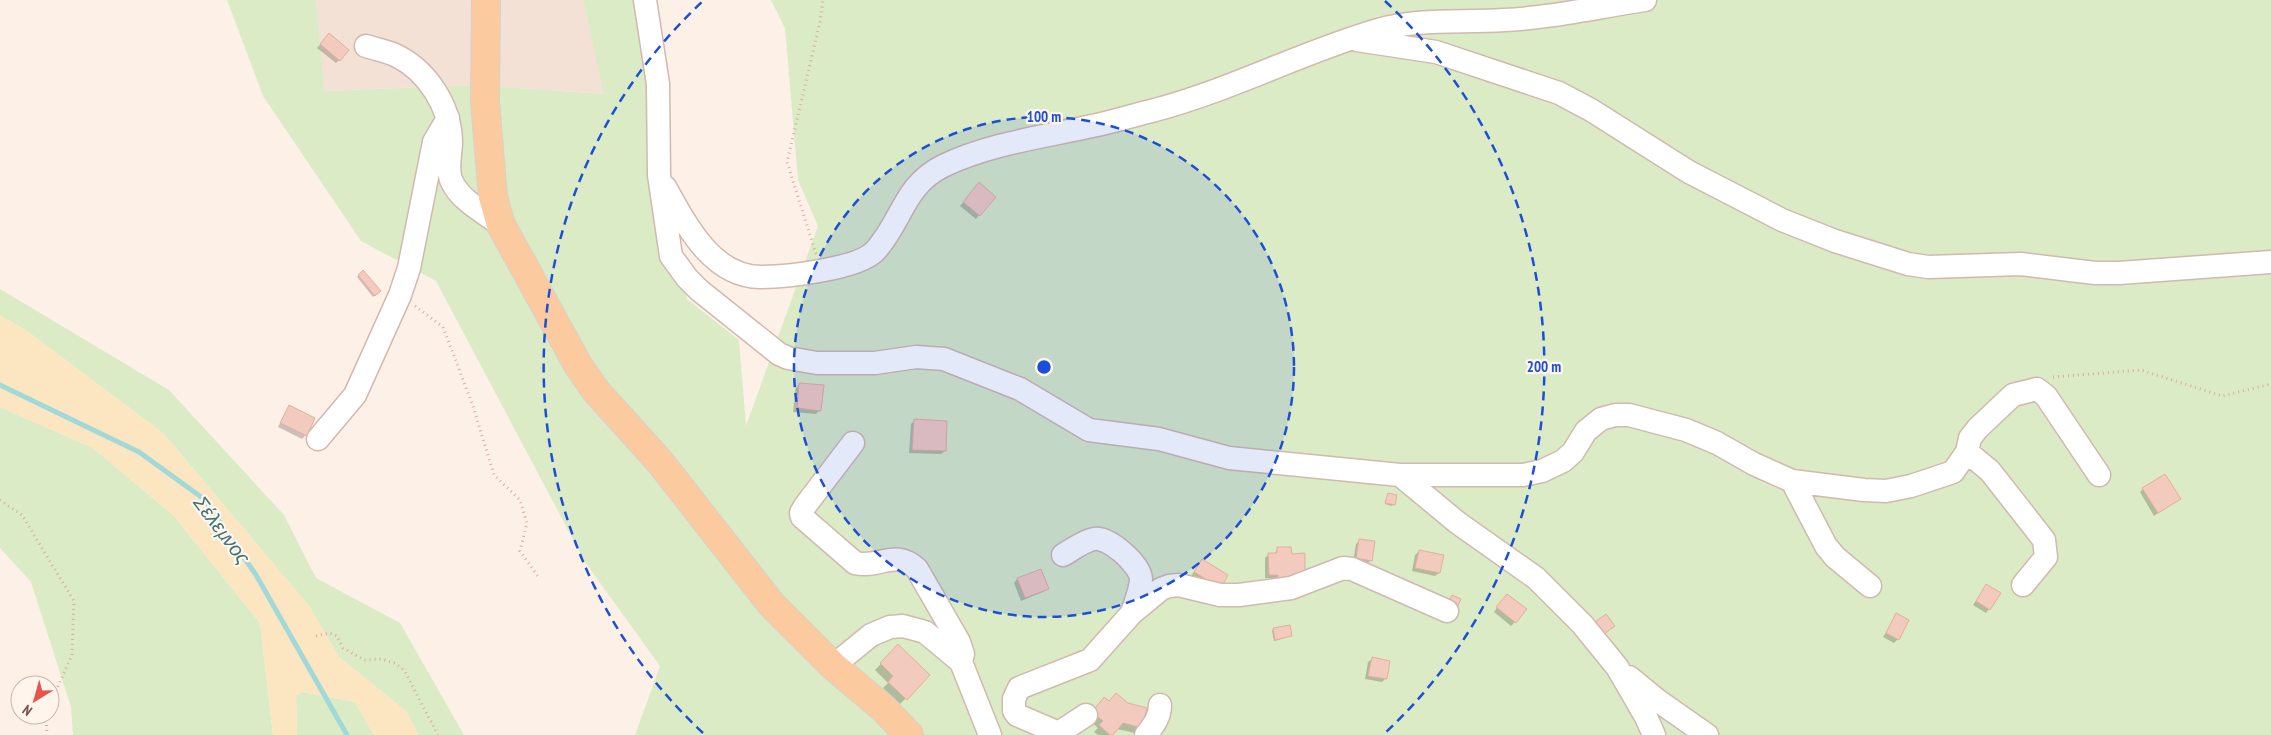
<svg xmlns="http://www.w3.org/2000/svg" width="2271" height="735" font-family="'PT Sans Narrow',sans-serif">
  <rect width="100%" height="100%" fill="#fdf1e7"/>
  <path fill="#f4e1d5" d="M316,0H583L605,94L475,85L323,91Z"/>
  <path fill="#daebc5" d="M227,0H316L324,91L475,85L604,94L583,0H651L668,169L687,299L739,340L746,426L818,226L798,180L785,28L771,0H2271V735H635L660,666L585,562L436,281L361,241L263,96Z
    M0,289L169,390L284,515L316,578L400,623L464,735H418L407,712L339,657L309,606L164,434L27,331L0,315Z
    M0,407L93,448L173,515L260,623L273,735H73L71,707L31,582L0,548Z
    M302,692L355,702L374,735H297L296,695Z"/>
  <path fill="#fce5c1" d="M0,315L27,331L164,434L309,606L339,657L407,712L418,735H374L355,702L302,692L296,695L297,735H273L260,623L173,515L93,448L0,407Z"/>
  <path fill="#0003" d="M325,39L339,60L336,63L317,48Z
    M975,188L979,215L976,219L960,206Z
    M363,272L379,291L373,297L357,277Z
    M799,384L820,410L816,414L793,412L796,388Z
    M289,406L306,435L302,439L278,427Z
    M914,421L945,451L941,454L909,453L911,424Z
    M2143,489L2179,499L2154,516L2140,492Z
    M1388,495L1393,504L1392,506L1385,504Z
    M1360,540L1371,560L1367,564L1353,562L1356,544Z
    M1278,549L1290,555L1275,586V578H1265V558L1269,554H1274Z
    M1419,551L1439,573L1435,576L1412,571L1415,555Z
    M1202,561L1216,591L1191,576Z
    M1040,570L1047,589L1043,592L1021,601L1014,583L1017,579Z
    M1986,586L1989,609L1986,613L1973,605Z
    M1503,599L1515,622L1511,626L1494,612Z
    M1897,615L1898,639L1894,643L1883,637Z
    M1273,629L1291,636L1274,641L1272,631Z
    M898,646L929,675L900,704L883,688L888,683L875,670Z
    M1372,659L1386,678L1382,682L1365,679L1368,662Z
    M1108,703L1146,709L1135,733L1117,729L1111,735H1098L1094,732L1098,728L1087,718Z"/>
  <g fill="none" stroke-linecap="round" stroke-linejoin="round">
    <path stroke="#a1d9d8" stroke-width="5" d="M0,385L139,452L204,499L256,575L347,735"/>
  </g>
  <path fill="#f2cabe" stroke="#e5ae9e" d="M329,33L349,50L340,61L320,44Z
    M979,182L996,197L980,216L963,202Z
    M363,270L381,291L375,296L358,275Z
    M799,383L824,385L821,411L797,408Z
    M289,405L315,418L307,436L280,423Z
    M914,419L947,421L946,451L912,450Z
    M2165,474L2181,499L2158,513L2142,488Z
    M1388,493L1397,495L1395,505L1385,503Z
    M1359,539L1375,541L1372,561L1356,558Z
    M1277,547H1291L1292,554L1305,553V577L1278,583V575H1269L1268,553H1277Z
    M1419,550L1444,555L1440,573L1415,568Z
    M1202,559L1228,575L1221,588L1194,572Z
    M1041,569L1049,589L1025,598L1017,578Z
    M1986,584L2001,593L1990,610L1976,601Z
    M1507,594L1527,609L1516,623L1496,607Z
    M1452,595L1461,599L1456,610L1447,606Z
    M1896,613L1909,620L1899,640L1886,633Z
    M1606,614L1615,626L1604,634L1595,622Z
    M1290,625L1292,636L1275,640L1273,628Z
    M898,644L930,675L907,700L888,682L893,676L880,663Z
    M1372,657L1390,661L1387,679L1368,676Z
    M1116,693L1128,703L1147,708L1142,728L1123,723L1113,735H1110L1099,725L1103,721L1092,712L1104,697L1109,701Z"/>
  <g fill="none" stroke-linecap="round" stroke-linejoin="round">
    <g stroke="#d1b9af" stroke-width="25">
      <path id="minor" d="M645,0L658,84L659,175L671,256L687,278L699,290L779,354L788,358L817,363H875L916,357L944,359L1020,389L1089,430L1159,439L1229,458L1400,475L1458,523L1536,578L1582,624L1617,667L1646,717L1654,735
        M1357,40L1436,52L1559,93L1591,110L1689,172L1782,220L1835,241L1908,264L1928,267L2021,264L2095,273H2119L2271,262
        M366,46C375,49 386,51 395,55C427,70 450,106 451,141C451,154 446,170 452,182C461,201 485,213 501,225
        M665,187C686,224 711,276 760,277C786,277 858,269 875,251C902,222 903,186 943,166C989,144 1042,137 1092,126C1113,122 1134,115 1155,110C1231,90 1302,52 1378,30C1418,18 1462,23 1504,20C1551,18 1598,7 1645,0
        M318,439L355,395L400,295L409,268L434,142L448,118
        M853,443L805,506L801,513L802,517L855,563C879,569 895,548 917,569L959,642L963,654L961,662
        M1967,452L1990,471L2044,540L2046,557L2023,585
        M1400,475H1523L1542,471L1563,461L1573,452L1586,431L1601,419L1615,415H1629L1686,430L1717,443L1754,464L1792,481L1864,490L1886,491L1911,486L1953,472L1967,452L1970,438L1978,428L2013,395L2037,389L2046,396L2099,475
        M1792,481L1826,546L1835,557L1870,586
        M1063,555C1072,550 1083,541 1094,539C1108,536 1140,564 1141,579C1141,589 1135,603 1132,613
        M833,666L871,635L890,627L903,626L925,632L961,662L990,735
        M1629,677L1657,700L1707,735
        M1057,734L1086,715
        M1057,735L1054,731L1017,715L1014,711V699L1019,688L1090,660L1132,613L1161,589L1169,586L1179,585L1220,595H1239L1291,588L1343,568L1352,569L1447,611
        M1146,735C1153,726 1160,718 1160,705"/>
    </g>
    <g stroke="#d9cfcd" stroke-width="30">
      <path id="major" d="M486,0L485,102L493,197L501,225L578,365L596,391L660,462L772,605L833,666L883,708L909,735"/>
    </g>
    <path stroke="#d8ada1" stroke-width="3" stroke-dasharray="1 4" stroke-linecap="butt" d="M816,254L787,162L820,22L823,0
      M415,306L443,327L473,406L494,475L520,500L527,523L520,551L539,578
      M2053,377L2141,370L2222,396L2271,384
      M0,500L22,515L74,601L72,655L50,704
      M316,636L329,633L337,636L343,648L364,660L382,659L394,663L404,670L438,735
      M46,715L47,735"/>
    <use href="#minor" stroke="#fff" stroke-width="22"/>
    <use href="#major" stroke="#fbca9f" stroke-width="28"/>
  </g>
  <circle cx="1044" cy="367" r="250" fill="#1d4ed8" fill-opacity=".12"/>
  <g fill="none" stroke="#1d4ed8" stroke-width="2.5" stroke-dasharray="9 6">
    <circle cx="1044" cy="367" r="250"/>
    <path d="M703 733A500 500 0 0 1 703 1M1385 1A500 500 0 0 1 1385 733"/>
  </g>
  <g text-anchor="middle" stroke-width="4.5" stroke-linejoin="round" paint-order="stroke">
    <g font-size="20" font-style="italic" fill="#3b7575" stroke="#fff5ed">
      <text transform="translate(222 530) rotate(53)" y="7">Σέλεμνος</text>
    </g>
  </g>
  <circle cx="1044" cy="367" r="8" fill="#1d4ed8" stroke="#fff5ed" stroke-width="2.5"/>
  <g font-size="15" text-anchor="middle" font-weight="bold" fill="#1d4ed8" stroke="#fff5ed" stroke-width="4.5" stroke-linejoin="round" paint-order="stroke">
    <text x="1044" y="122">100 m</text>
    <text x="1544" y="372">200 m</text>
  </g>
  <g transform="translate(35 700) rotate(217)"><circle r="24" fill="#fff5ed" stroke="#c9b4ac"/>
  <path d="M0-4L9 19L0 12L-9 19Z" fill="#e7544b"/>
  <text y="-8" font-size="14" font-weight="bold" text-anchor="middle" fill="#77534b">N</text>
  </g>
</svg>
